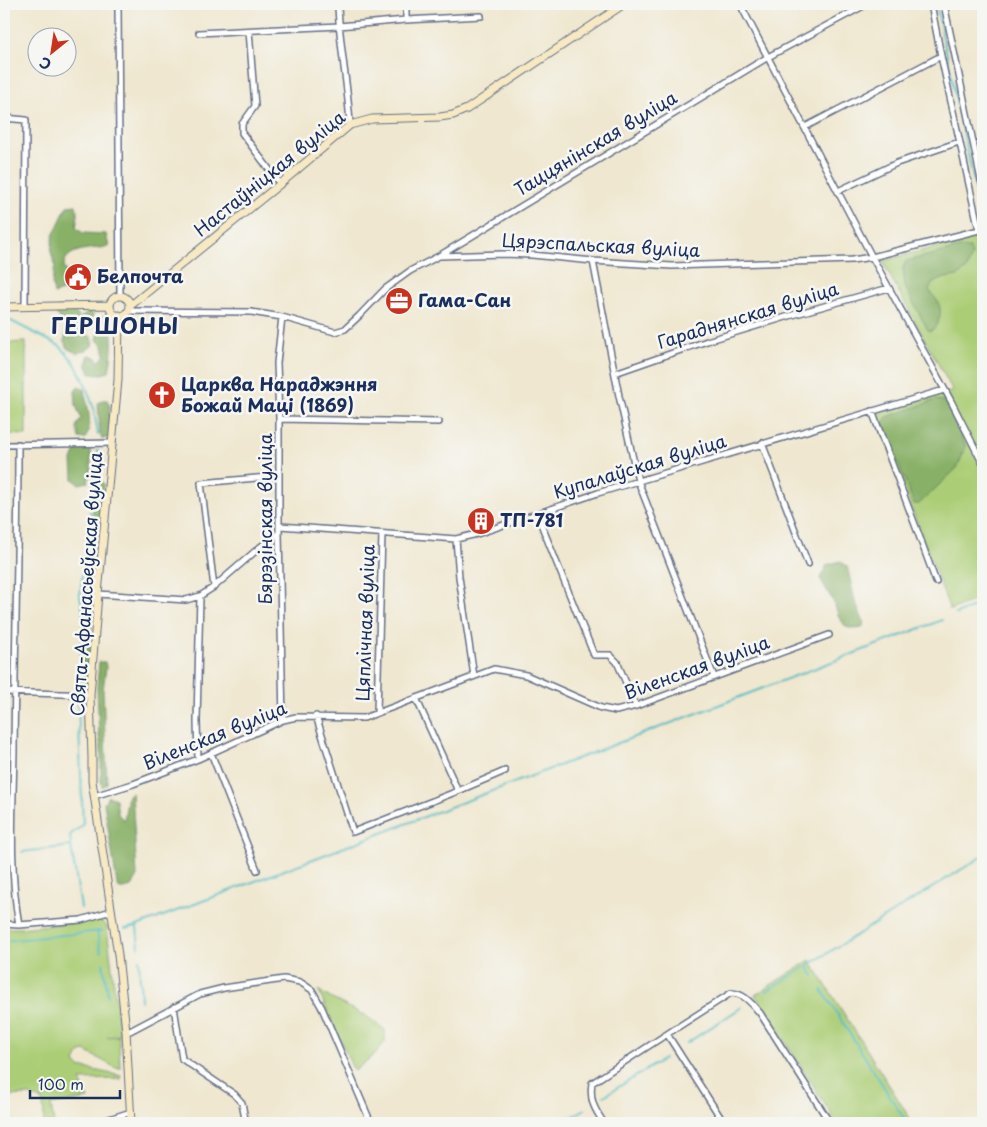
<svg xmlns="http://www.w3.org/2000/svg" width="987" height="1127" font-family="'Playpen Sans',sans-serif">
  <rect width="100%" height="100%" fill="#f6f6f2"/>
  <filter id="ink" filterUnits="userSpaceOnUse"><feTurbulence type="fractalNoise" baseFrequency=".02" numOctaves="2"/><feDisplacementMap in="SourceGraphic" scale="10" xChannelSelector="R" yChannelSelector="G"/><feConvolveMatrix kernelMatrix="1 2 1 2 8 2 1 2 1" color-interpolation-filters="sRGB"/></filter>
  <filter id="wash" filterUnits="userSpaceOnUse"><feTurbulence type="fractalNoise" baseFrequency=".0096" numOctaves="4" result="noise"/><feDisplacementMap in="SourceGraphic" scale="20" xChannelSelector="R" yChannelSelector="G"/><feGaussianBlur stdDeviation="1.12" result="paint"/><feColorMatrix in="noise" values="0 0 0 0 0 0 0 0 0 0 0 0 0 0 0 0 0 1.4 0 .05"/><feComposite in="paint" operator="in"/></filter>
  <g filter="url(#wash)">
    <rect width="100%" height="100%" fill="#efe7cf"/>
    <path fill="#abcd75" stroke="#637e6a" d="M983,235V597L950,610L876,414L953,391L882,261Z
      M26,342V435L4,434V343Z
      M97,920C102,921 105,923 107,927L120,1035L107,1037L119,1036L120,1068H116L85,1051L80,1052L75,1062L79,1067L122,1076L121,1079L80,1080L88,1099L51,1105L54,1123H44L43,1102L31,1095L4,1096V928H21Z
      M810,960L913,1123H837L755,995Z
      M318,990L332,999L366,1016L385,1030V1042L374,1055L354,1071Z"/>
    <path fill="#88b066" stroke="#527062" d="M76,205L78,215L76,228L83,233L106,234L109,247C96,249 66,247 64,265C64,271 67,271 69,276C70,277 70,281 70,283L76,286L77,292L62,291L54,294L52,283L55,265L51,252L53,236L67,206Z
      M963,247L970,248L972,255L967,269L958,276L945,278L933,283L929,290C933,295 939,302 940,308C942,316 937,327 931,331L928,330L905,287L903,268L906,261Z
      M67,307L77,314L79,318L85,315L89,310L93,314L92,318L87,325V334L91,337L93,345L87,350L77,353L68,349L64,341L66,334L65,326L62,320L56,314L57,308Z
      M102,316L108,317C115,332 112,355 109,372L97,375L90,373L86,364L89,355L96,357L99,362L105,355L103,346L97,340L100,326L99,321Z
      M79,386L84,389C87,405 94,424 85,439L79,438L76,427L81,418L76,406L75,391Z
      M102,400H107L110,406L108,438L102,439L100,434L98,403Z
      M935,400L945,401L966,447L957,468L919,504H914L883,424L887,417Z
      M77,448H86L91,450V469L88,482L79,484L73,479L72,460Z
      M101,481L104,484L100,520L97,523L92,518L97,482Z
      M95,546L98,551L87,686L82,688L81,683L85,593L90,548Z
      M840,561L847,566L855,601L864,623L862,628L855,629L846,627L839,617L834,603L820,578L827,565Z
      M99,662H105L106,667L103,690L107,784L102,787L101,782V751L99,735L97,687Z
      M132,793L137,876L132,887L123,889H120L117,884L104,803L108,796L116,799L118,814L124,820L128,795Z"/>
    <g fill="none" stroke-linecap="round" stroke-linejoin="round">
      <path stroke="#4ab9c0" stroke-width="2" d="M936,4L978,201L983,211
        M4,320H9L60,346L74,362L84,381L94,409L98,435
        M956,614L983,603
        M79,687L83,612L80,595L98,450
        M78,702L83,825L70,835L71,846L81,908
        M22,852L71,846
        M137,927L139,947
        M125,929L137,926L942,620
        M97,932L101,952
        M4,941L102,931
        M139,959L141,1001
        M103,963L108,996
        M808,967L814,976
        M822,990L907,1123
        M767,991L983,856
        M687,1043L742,1007
        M604,1096L664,1059
        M561,1123L585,1109"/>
    </g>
  </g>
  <g filter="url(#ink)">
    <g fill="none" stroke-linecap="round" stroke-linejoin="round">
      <g stroke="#656f86" stroke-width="8">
        <path id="street" d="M118,4L120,296
          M338,4C339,44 348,84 350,125
          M406,4V20
          M740,4L872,257L951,401L983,464
          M931,4L941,56L979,230
          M944,4L981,180L983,185
          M249,31L255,106L242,124V133L280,184
          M199,33L339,26L406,20L481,16
          M4,118L26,120L25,307
          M805,127L941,56
          M838,191L897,163L959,142
          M440,256L503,254L532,255L593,261L672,266L852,260L872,257L983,229
          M593,261L619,396L638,481L714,677
          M128,311L251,312L282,317L335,332L345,329L359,316L385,289L410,271L439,256L768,57L867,4
          M282,317L277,363L279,419V533L283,720
          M615,373L707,341L796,314L889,288
          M872,411L917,530L936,582
          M279,419L439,422
          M762,443L808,564
          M18,444C18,547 15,649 14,751C13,809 9,868 19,925
          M4,445L113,443
          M537,514L594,655H610L617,662L636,706
          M280,526L456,539L477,534L598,493L944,390
          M456,539L459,577L474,676
          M214,587L201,483L279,476
          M98,594L186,600L200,596L214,587L259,548L279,533
          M4,692L90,695
          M416,698L458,791
          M377,712L382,534
          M316,716L353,832L458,791L505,771
          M211,753L257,870
          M198,759L197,721L200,596
          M94,796L133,784L198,759L283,720L296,717L364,718L494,669L526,675L601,708L616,711L636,706L829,635
          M4,924L19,925L81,920L111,911
          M174,1007L182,1059L234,1094L242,1103L245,1119L244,1123
          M126,1031H130L200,994L224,988L284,979L300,982L312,990L322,1008L371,1123
          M667,1034L724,1123
          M85,1123L106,1120L131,1112
          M604,1123C595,1110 589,1100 592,1083L667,1034L731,993C744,993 752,1004 760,1013L830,1123"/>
      </g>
      <g stroke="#656f86" stroke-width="9">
        <path id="secondary" d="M110 306a10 10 0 1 1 20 0a10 10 0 1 1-20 0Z
          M130,306L280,184L350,125L372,119L440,117L453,115L467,109L624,4
          M4,307L110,305
          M119,315L118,380L98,594L90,695L92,758V781L118,955L126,1031L131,1123"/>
      </g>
      <use href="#street" stroke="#fff" stroke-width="5"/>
      <use href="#secondary" stroke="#f7e9c3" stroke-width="7"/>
    </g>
  </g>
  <defs>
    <g id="civic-disc" transform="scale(1.4375)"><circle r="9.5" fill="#c8321e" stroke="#f6f6f2"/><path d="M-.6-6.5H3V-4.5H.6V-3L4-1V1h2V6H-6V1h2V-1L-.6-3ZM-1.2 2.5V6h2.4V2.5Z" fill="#fff"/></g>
    <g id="office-disc" transform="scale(1.4375)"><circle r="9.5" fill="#c8321e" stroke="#f6f6f2"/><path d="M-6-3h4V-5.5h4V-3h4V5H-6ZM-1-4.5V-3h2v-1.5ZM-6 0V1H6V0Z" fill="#fff"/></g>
    <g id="church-disc" transform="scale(1.4375)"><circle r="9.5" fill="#c8321e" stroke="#f6f6f2"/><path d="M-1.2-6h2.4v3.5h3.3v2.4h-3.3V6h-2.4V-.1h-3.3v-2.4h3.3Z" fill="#fff"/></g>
    <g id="building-disc" transform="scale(1.4375)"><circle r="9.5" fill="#c8321e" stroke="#f6f6f2"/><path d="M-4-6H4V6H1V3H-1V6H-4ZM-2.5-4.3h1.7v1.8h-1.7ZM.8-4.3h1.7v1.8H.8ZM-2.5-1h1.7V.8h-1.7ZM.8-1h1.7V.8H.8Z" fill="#fff"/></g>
  </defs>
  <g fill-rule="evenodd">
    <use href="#civic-disc" x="78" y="277"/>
    <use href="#office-disc" x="399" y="301"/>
    <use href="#church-disc" x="162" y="395"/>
    <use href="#building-disc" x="481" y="521"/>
  </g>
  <g text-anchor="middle" stroke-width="5" stroke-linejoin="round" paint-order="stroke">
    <g font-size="18" fill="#1b2f5e" stroke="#f6f6f2">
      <text transform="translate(596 144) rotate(-31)" y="6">Таццянінская вуліца</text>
      <text transform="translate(270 174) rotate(-39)" y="6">Настаўніцкая вуліца</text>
      <text transform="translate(601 246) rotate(3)" y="6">Цярэспальская вуліца</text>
      <text transform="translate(748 316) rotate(-17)" y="6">Гараднянская вуліца</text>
      <text transform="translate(640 467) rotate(-17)" y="6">Купалаўская вуліца</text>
      <text transform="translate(266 519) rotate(-90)" y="6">Бярэзінская вуліца</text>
      <text transform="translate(87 584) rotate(-86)" y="6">Свята-Афанасьеўская вуліца</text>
      <text transform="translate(366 623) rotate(-88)" y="6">Цяплічная вуліца</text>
      <text transform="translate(697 668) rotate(-20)" y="6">Віленская вуліца</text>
      <text transform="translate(215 736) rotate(-22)" y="6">Віленская вуліца</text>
    </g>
    <g font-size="18" font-weight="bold" fill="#1b2f5e" stroke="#f6f6f2" text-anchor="start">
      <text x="97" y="283">Белпочта</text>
      <text x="418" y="307">Гама-Сан</text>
      <text x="181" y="391">Царква Нараджэння<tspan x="181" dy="21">Божай Маці (1869)</tspan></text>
      <text x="500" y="527">ТП-781</text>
    </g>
    <g font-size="22" font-weight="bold" letter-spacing="1" fill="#1b2f5e" stroke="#f6f6f2">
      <text x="115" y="334">ГЕРШОНЫ</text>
    </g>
  </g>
  <rect width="987" height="1127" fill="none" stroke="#f6f6f2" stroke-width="20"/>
  <g transform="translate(52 52) rotate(210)"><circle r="24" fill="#f6f6f2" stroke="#9ea6b7"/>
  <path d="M0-4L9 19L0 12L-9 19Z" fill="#c8321e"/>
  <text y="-8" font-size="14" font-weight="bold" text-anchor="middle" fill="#1b2f5e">С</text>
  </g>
  <path d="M30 1090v8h90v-8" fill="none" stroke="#1b2f5e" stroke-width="2.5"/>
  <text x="38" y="1090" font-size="15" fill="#1b2f5e" stroke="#f6f6f2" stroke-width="4" paint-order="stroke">100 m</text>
</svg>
